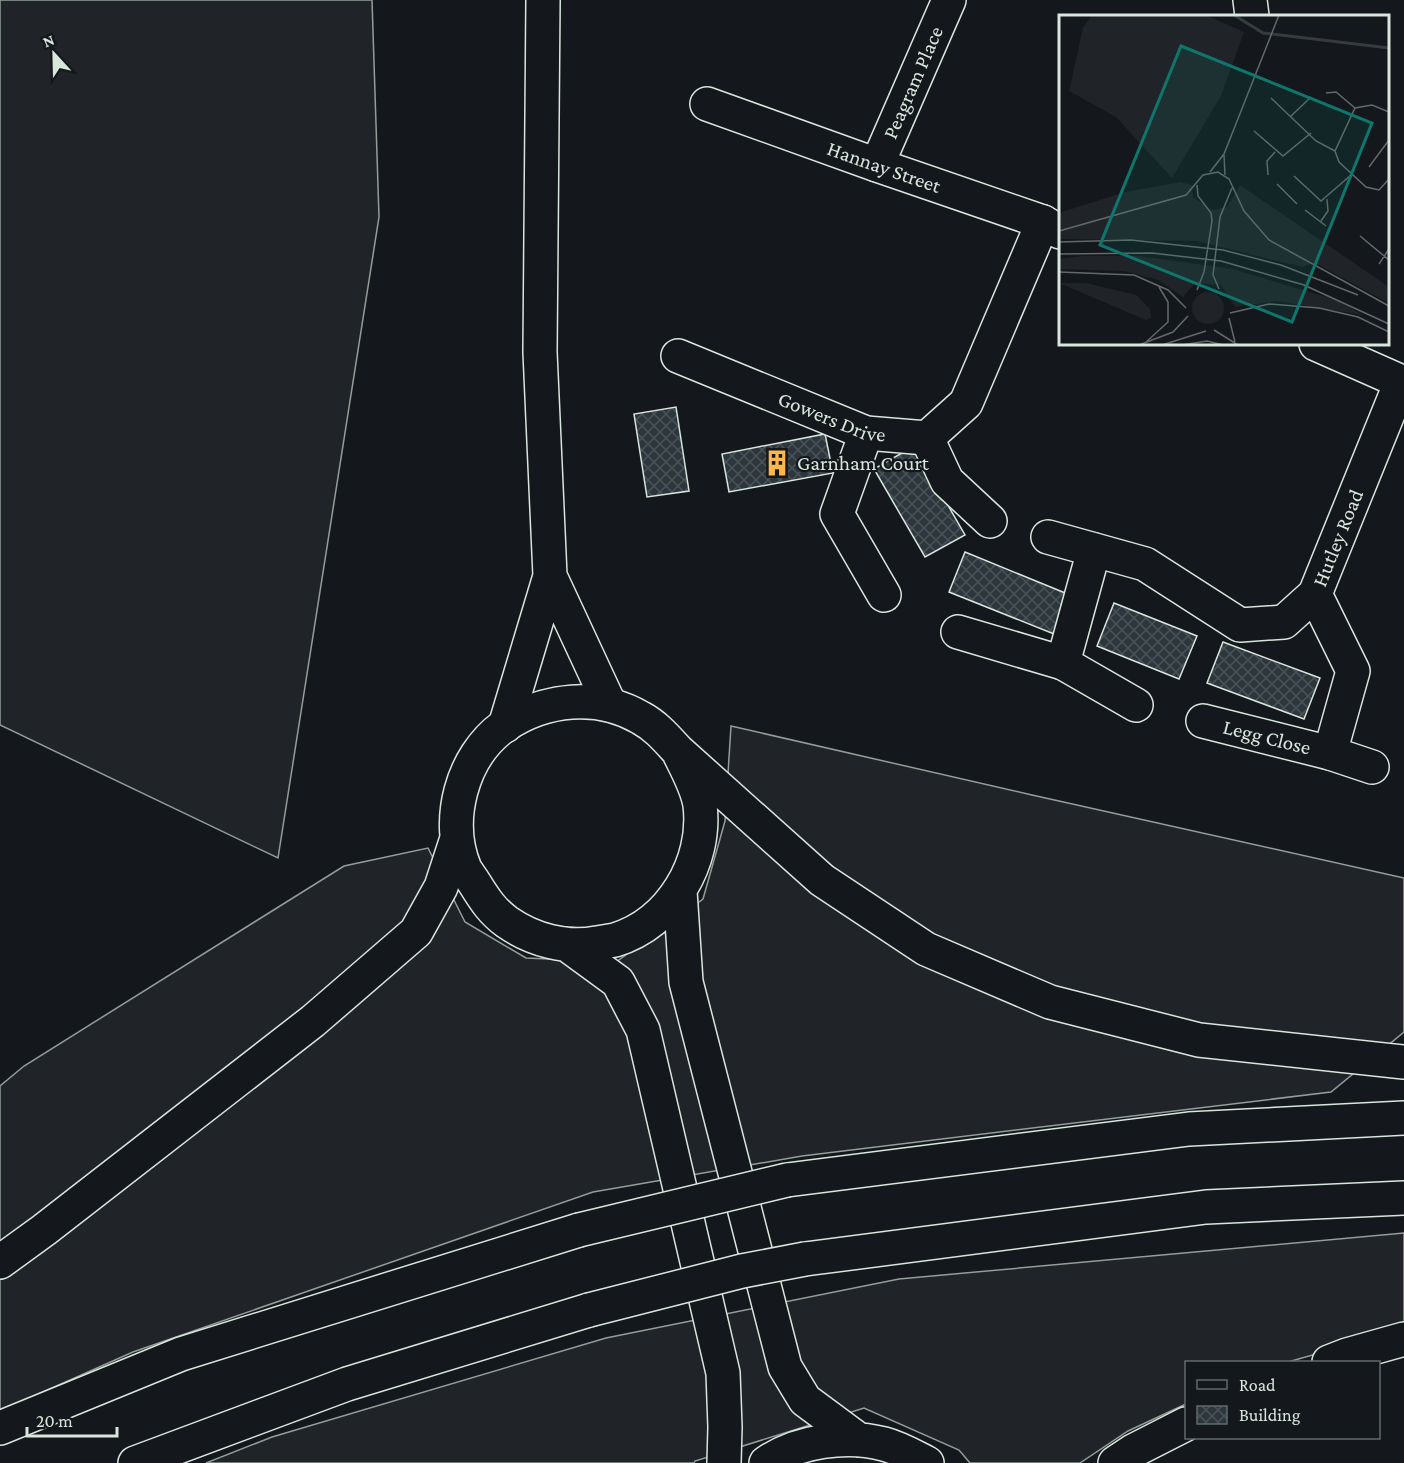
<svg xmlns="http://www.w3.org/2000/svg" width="1404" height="1463" font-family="'Crimson Pro',serif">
  <defs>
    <pattern id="building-cross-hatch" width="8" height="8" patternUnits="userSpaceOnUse" patternTransform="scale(1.5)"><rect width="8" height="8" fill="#2c363c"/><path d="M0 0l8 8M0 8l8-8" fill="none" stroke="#4a5358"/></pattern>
  </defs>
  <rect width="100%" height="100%" fill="#14181c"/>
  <path fill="#202428" stroke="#939e99" stroke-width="1.5" d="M0,0H372L379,217L278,858L0,725Z
    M731,726L1032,795L1404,878V1032L1331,1092L802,1156L593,1192L133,1352L0,1411V1086L24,1066L344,866L428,848L465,922L526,958L616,962L703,899L725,821Z
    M1404,1233V1329L1288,1362H1186V1404L1128,1431L1080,1463H970L959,1450L864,1408L695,1461L694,1463H206L272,1437L606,1338L899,1279Z"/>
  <path fill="url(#building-cross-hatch)" stroke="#d8e6dc" stroke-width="1.5" d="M676,407L689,491L647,497L634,414Z
    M825,434L833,473L729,492L722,454Z
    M914,446L965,535L925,557L874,469Z
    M965,552L1070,595L1054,634L949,592Z
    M1114,603L1197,636L1179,679L1097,646Z
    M1223,642L1320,678L1304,719L1207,683Z"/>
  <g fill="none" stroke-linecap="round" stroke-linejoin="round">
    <g stroke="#d8e6dc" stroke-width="36">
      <g id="minor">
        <path d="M1250,0L1252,16"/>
        <path id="s1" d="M707,104L877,165L1043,222L1060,232"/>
        <path id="s2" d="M877,165L949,0"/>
        <path d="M1316,344L1404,383"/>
        <path id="s3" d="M678,356L866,433L927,438L966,403L1043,222"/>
        <path d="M866,433L837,514L884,595"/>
        <path d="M927,438L947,481L990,521"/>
        <path id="s4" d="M1048,537L1145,564L1240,625L1284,622L1315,594L1401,382"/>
        <path d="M1315,594L1353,671L1330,753"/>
        <path d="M958,632L1063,663L1136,705"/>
        <path d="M1063,663L1094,550"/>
        <path id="s5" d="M1203,721L1330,753L1372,767"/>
      </g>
    </g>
    <g stroke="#d8e6dc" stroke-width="36">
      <path id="major" d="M543,0L540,352L550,576L610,705
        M505,726L550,576"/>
    </g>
    <g stroke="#d8e6dc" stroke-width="36">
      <path id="highway" d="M678,751C686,768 697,786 700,805C707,862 671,923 615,940C609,941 603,942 597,943C566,949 533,940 507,922C492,911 485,900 475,884C472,879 468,874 465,869C445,821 461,757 504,726C545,698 598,693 641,718C656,726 667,739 678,751L822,880L926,949L1050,1002L1199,1040L1404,1062
        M680,891L686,982L785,1367L805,1400L859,1440
        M566,944L618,982L643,1030L723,1373L725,1427L724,1463
        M787,1180L1189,1129L1404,1118
        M805,1259L1206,1207L1404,1198
        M0,1262L44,1230L313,1021L416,932L441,887L457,838
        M1329,1362L1347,1355L1404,1339
        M0,1428L181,1354L579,1230
        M135,1463L347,1384L589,1310
        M766,1463C797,1441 847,1434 884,1444C899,1448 913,1456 927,1463
        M1115,1463L1133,1451L1186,1424"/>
    </g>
    <use href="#minor" stroke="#14181c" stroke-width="33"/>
    <use href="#major" stroke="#14181c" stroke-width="33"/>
    <use href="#highway" stroke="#14181c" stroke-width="33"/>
    <g stroke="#d8e6dc" stroke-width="36" stroke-linecap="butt">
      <path id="highway-bridge" d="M579,1230L787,1180
        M589,1310L742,1271L805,1259"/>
    </g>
    <use href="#highway-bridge" stroke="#14181c" stroke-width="33"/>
  </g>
  <defs>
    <g id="building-bare" transform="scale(2.07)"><path d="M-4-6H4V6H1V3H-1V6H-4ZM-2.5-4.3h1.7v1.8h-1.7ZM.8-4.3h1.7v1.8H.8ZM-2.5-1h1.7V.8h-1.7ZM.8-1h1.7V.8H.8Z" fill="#ffb74d" stroke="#14181c" stroke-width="2.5" paint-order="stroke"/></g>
  </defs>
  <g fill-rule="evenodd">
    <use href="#building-bare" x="777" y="463"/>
  </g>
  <g text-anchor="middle" stroke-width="4.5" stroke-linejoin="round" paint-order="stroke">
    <g font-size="21" fill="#d8e6dc" stroke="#14181c">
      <text dy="7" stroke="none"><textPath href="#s2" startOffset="90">Peagram Place</textPath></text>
      <text dy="7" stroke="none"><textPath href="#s1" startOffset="188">Hannay Street</textPath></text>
      <text dy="7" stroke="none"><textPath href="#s3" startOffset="166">Gowers Drive</textPath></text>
      <text dy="7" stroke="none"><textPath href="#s4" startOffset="360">Hutley Road</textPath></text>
      <text dy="7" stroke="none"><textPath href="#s5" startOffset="66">Legg Close</textPath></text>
    </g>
    <g font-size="21" fill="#d8e6dc" stroke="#14181c" text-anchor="start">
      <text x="797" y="470">Garnham Court</text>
    </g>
  </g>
  <g transform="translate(1059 15)">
    <rect width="330" height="330" fill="#14181c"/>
    <path d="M33,0H147L185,17L162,81L113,163L57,102L10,76L24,13ZM121,167L133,170L134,182L153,195L168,192L181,170L330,272V288L256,248L243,252L137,226L0,224V198L66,177ZM24,241H80L174,254L277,285L304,300L218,286L176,292L162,270L136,268L124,282L99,265L64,256L0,254V244ZM0,268H27L77,280L91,294L92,303L87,305ZM133 293a16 16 0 1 1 32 0a16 16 0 1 1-32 0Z" fill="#202428"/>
    <path fill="none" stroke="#363b3e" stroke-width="3" d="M175,0L204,18L330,33"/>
    <path fill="none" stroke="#626a69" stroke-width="1.5" d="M267,78L277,77L296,93M212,83L257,126L276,136M330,97L313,90L296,93L276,136L280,147L307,172L320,175L330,164M232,101L252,82M195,116L224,141L252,118M165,140L166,160M310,152L330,125M151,157L165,139L220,0M209,160L208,146L216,137M235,161L262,186L292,160M218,169L238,189M246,195L267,211M262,206L269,196L268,184M0,216L127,180L144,160L159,157L170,164L185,196L210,225L330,291M301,221L330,245M0,227L72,225L164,235L222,250L299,280M0,239L93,238L162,246L245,270L330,309M320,249L330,234M0,257L75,260L109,275L127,293M160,274L154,260L161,202L173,173M138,275L145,257L153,206L152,198L139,181L138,170M171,298L210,289L260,293L299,302L330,317M170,303L176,327M155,315L179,330M86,328L109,307V287L100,272M80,330L114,317L129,301M103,330L147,316M123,330L148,326L164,330"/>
    <path fill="#0f766e" fill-opacity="0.15" stroke="#0f766e" stroke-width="3" d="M122,31L313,108L233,307L41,230Z"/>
    <rect width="330" height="330" fill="none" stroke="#d8e6dc" stroke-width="3"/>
  </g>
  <rect x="1185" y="1361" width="195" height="78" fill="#14181c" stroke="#626a69" stroke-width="1.5"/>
  <rect x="1197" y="1380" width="30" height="9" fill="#14181c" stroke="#626a69" stroke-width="1.5"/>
  <text x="1239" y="1391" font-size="18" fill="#d8e6dc">Road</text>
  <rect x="1197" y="1406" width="30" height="18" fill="url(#building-cross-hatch)" stroke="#626a69" stroke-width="1.5"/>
  <text x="1239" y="1421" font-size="18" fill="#d8e6dc">Building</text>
  <g transform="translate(54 54) rotate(338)" stroke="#14181c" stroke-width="4.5" paint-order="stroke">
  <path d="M0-4.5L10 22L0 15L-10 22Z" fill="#d8e6dc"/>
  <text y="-9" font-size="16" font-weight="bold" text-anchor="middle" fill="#d8e6dc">N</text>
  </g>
  <path d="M27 1427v9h90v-9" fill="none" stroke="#d8e6dc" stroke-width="3"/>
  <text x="36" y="1427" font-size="18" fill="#d8e6dc" stroke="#14181c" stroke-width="4.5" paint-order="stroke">20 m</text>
</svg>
